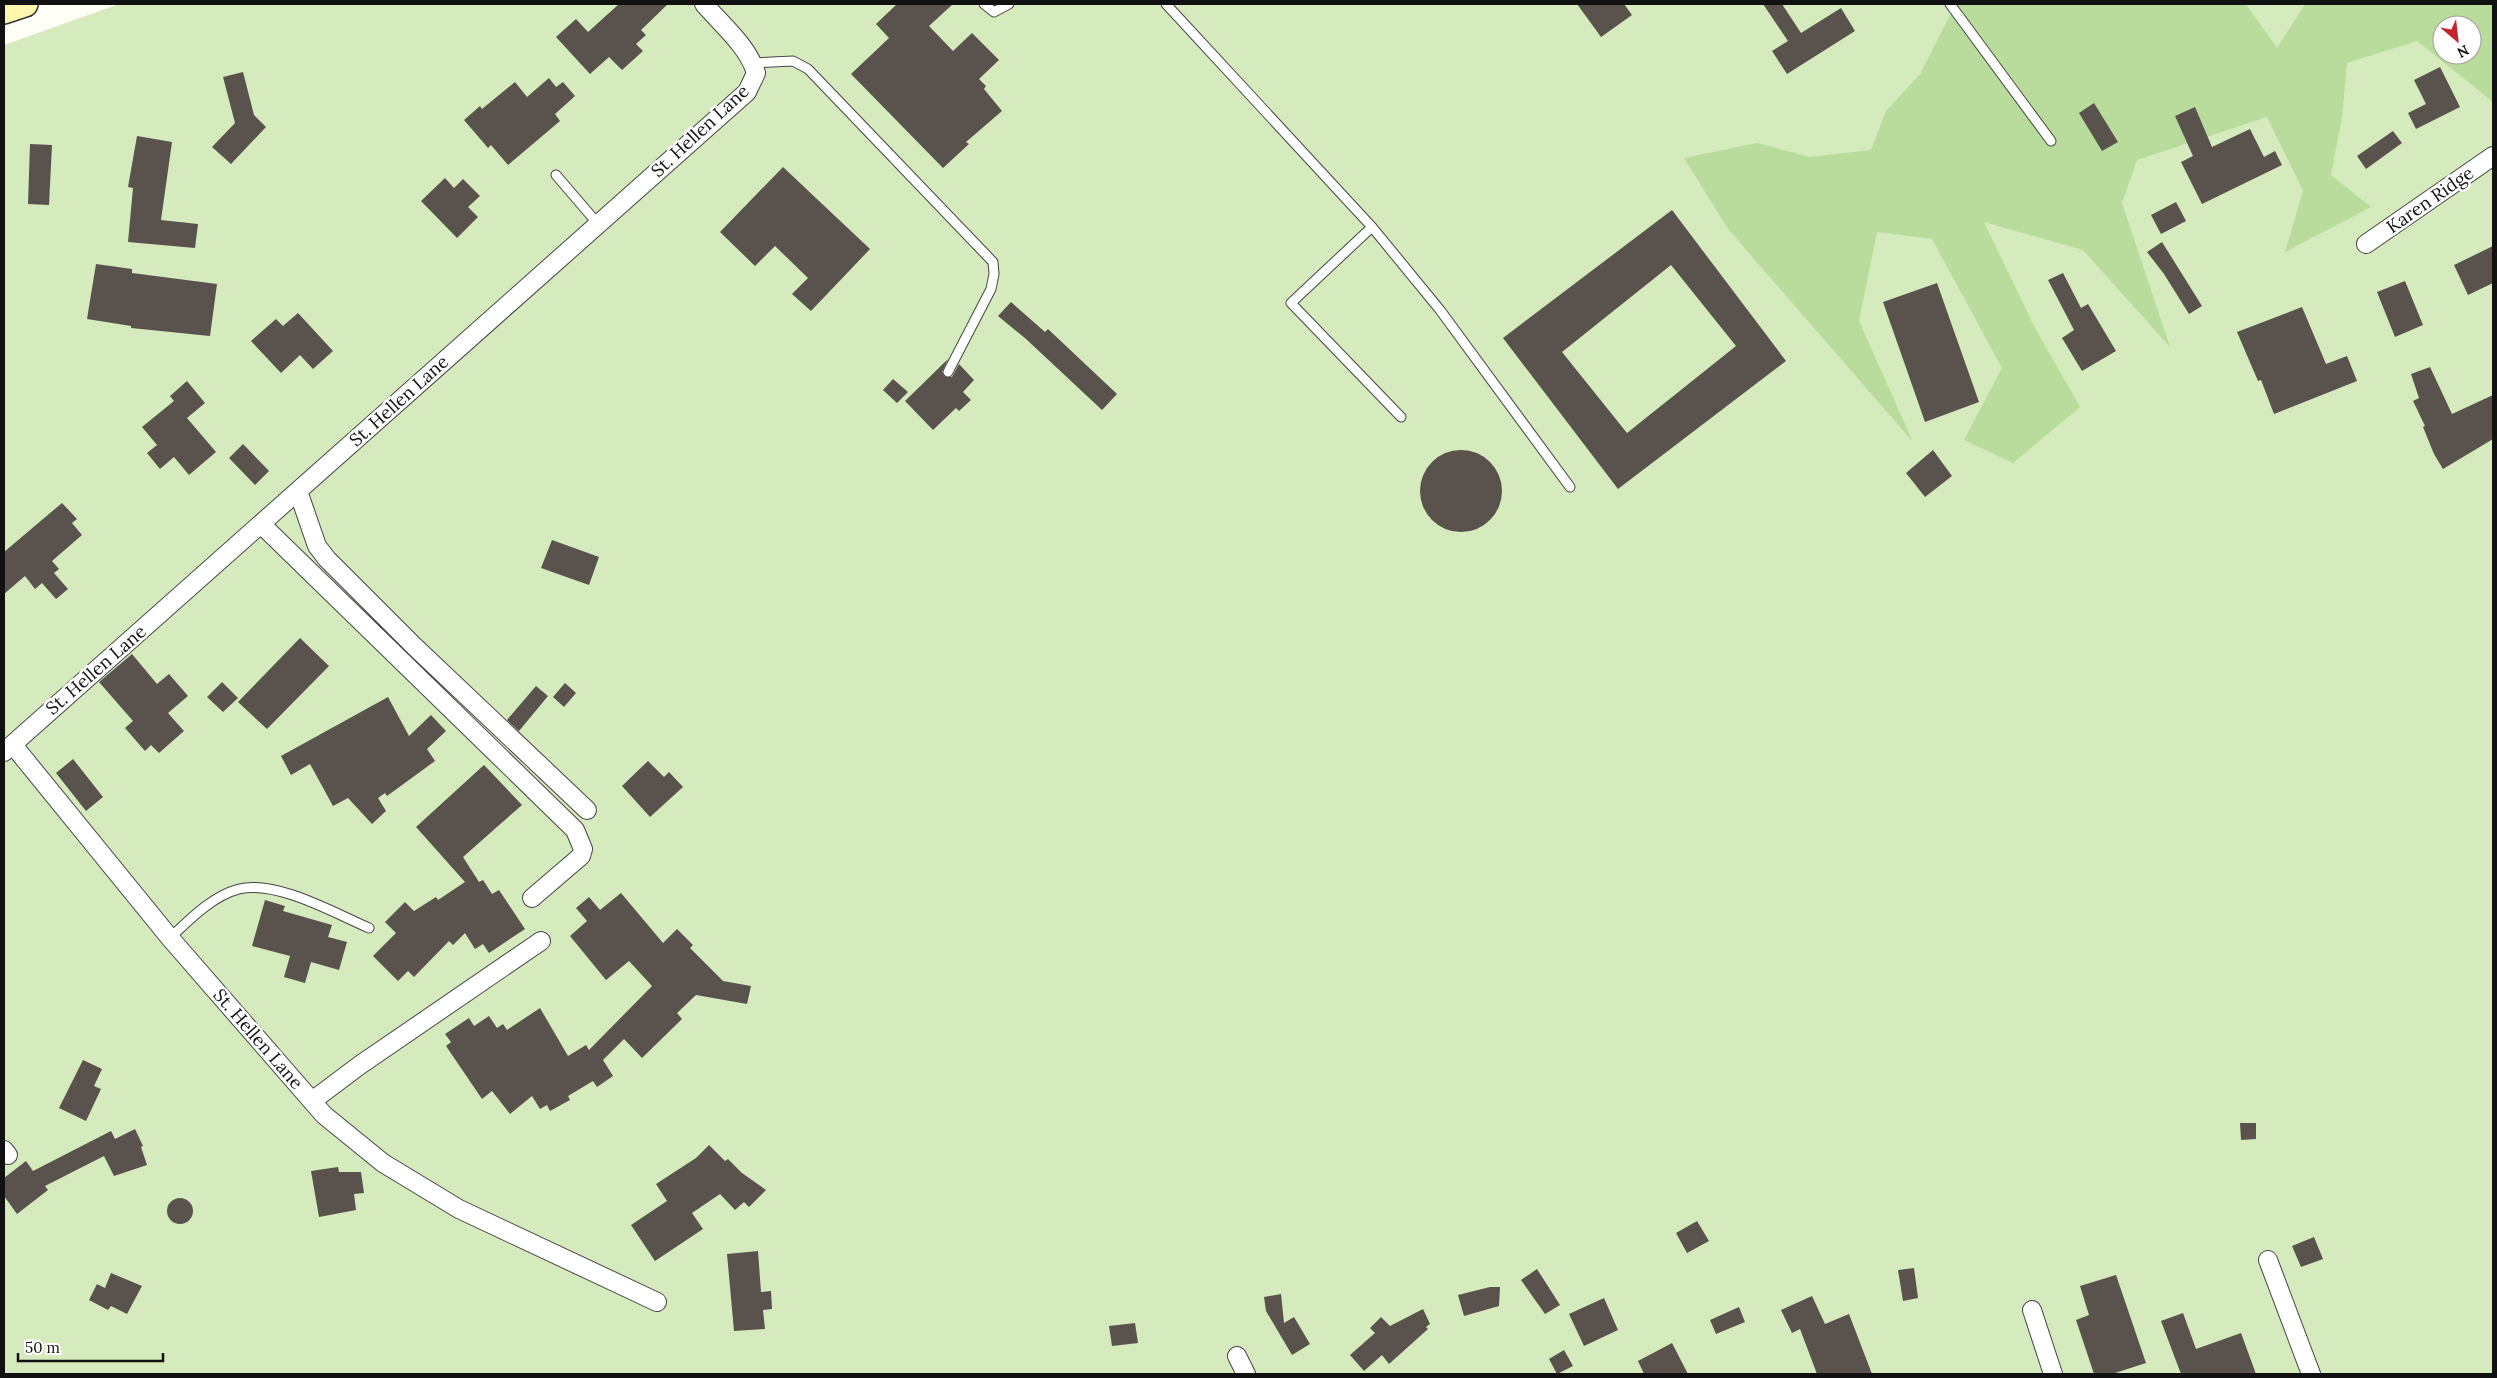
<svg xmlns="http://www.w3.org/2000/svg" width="2497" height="1378" font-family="Lora,serif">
  <rect width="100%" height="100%" fill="#fffdf5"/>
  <path fill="#d5ebbd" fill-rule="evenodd" d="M119,4H2493V1374H4V45ZM2442,25H2472V55H2442Z"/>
  <path fill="#b9dc9c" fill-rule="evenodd" d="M1956,4H2246L2277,48L2305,4H2493V102L2417,41L2347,63L2342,117L2331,175L2371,207L2285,252L2303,191L2267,117L2137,160L2122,203L2170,347L2083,250L1984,222L2034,326L2080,407L2013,463L1964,440L2002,368L1932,239L1877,232L1859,321L1913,442L1728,229L1684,158L1757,143L1810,157L1871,150L1886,111L1920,74ZM2442,25H2472V55H2442Z"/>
  <path fill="#5a524d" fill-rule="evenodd" d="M619,4H668L641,30L646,35L636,44L643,51L622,70L609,57L590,74L556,37L576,19L588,32Z
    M897,4H953L929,26L953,51L972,33L999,60L979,79L986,86L984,89L1002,111L966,142L969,144L943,168L851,74L889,38L876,24Z
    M1577,4H1624L1632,15L1601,37Z
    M1763,4H1782L1801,33L1841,8L1855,31L1787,74L1772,51L1788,41Z
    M2440,67L2460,107L2416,129L2408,113L2426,104L2414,80Z
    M243,72L254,115L266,127L231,164L212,147L235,123L223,77Z
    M549,78L556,87L563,82L575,96L555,114L560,121L508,165L491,145L488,148L464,120L480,106L482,109L515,82L527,97Z
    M2094,103L2118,142L2102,151L2079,113Z
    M2195,107L2212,147L2250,129L2264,157L2275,151L2282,165L2202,204L2181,162L2193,156L2175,116Z
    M2393,131L2402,143L2366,169L2357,156Z
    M137,136L172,142L161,220L198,224L195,248L128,242L133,188L128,187Z
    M30,144L52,145L49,205L28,204Z
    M783,167L870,249L811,311L792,294L808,278L775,246L755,266L720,232Z
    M445,178L454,188L463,179L480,196L468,207L478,217L457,238L421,201Z
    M2176,202L2186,221L2161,234L2151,215Z
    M1672,210L1786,361L1618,489L1503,338ZM1671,265L1736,346L1627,433L1562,352Z
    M2162,242L2202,306L2189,314L2164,274L2147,252Z
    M2493,246V283L2468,295L2454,265Z
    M96,264L132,269V273L217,284L210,336L131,328V326L87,319Z
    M2063,273L2081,308L2088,304L2116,351L2082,371L2062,338L2074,330L2048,280Z
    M2405,281L2423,325L2395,337L2377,292Z
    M1937,283L1979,402L1925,422L1883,302Z
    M1011,302L1045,332L1048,329L1117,394L1102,410L1026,339L998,316Z
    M2302,307L2326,364L2347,356L2357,381L2274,414L2261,380L2258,381L2237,332Z
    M298,313L333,351L313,369L300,355L281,373L251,341L276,319L283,326Z
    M948,359L942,372L945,377H952L959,364L974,380L963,392L971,400L959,411L956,408L933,430L905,401Z
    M2430,367L2452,414L2493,395V439L2443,469L2434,454L2423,427L2425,426L2413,401L2419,398L2411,374Z
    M893,379L908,392L897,403L883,390Z
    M187,381L205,403L187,418L216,452L189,475L174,457L160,469L147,453L157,445L142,427L174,401L170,396Z
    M243,444L269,471L255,485L229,458Z
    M1933,450L1952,476L1925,497L1906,473Z
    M1420 491a41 41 0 1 1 82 0a41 41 0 1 1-82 0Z
    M62,503L77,519L72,523L82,535L52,561L59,569L54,573L68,589L56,599L42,583L35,589L25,576L4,594V552Z
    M552,540L599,557L589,585L541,568Z
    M300,638L329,666L267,729L238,702Z
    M132,654L157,684L169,674L188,696L168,713L184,731L159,753L151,745L145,751L125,728L133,721L99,682Z
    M222,682L238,698L223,712L207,697Z
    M565,683L576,693L564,707L553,697Z
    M536,686L548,696L519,731L507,720Z
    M388,697L409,736L431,715L446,731L427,749L435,761L387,796L385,793L378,798L386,811L372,824L348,798L333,806L310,764L291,775L281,756Z
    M73,759L103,797L86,811L56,773Z
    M648,761L664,777L669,772L683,787L650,817L622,786Z
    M484,765L522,805L463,857L479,882L483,880L492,894L499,890L525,929L489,953L483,944L475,949L465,933L453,945L449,941L414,977L408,971L398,981L373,956L396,933L385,922L405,902L414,911L436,897L438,900L465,882L416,827Z
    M621,893L663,943L677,929L693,945L690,948L723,981L751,986L747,1004L696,995L677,1013L682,1019L642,1058L624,1039L603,1060L613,1076L597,1087L593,1081L568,1096L570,1100L550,1111L547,1105L540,1109L532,1096L510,1114L492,1091L482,1099L446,1046L451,1042L445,1034L469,1018L474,1026L489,1016L497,1028L503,1024L507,1030L540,1008L568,1056L586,1045L589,1050L652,986L629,961L606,980L570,936L587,921L576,908L589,897L600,910Z
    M265,900L285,906L283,911L332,925L328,937L347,942L339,970L311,962L305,983L284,977L290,956L252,946Z
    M83,1060L102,1069L94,1086L101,1089L86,1121L59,1108Z
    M2240,1123H2256V1139L2241,1140Z
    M135,1129L143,1146L141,1147L147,1165L114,1176L104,1156L45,1186L48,1190L17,1214L4,1196V1178L26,1161L33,1171L111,1131L115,1139Z
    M709,1145L725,1161L728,1159L742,1173L766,1190L749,1207L744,1202L735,1210L720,1194L692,1213L703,1229L655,1261L631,1225L667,1201L656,1184L696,1158Z
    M338,1167L339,1172H361L364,1193L354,1194L356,1210L319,1217L311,1171Z
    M167 1211a13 13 0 1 1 26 0a13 13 0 1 1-26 0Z
    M1697,1221L1709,1241L1687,1253L1676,1233Z
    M2314,1237L2323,1259L2301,1267L2292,1246Z
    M758,1251L761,1292L771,1291L772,1309L763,1310L765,1329L734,1331L727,1254Z
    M1914,1268L1918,1298L1903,1301L1898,1270Z
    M1537,1269L1560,1305L1545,1314L1521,1280Z
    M111,1273L142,1286L127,1314L111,1306L108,1310L89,1300L97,1284L105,1288Z
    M2116,1275L2146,1363L2112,1374H2094L2076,1320L2089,1315L2080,1286Z
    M1490,1287H1500L1499,1306L1464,1316L1458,1295Z
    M1281,1294L1284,1323L1294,1317L1310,1344L1292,1355L1266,1311L1264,1297Z
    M1812,1296L1825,1324L1849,1314L1872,1374H1817L1800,1329L1792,1333L1781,1310Z
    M1604,1298L1618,1330L1584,1346L1569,1314Z
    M1739,1307L1745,1322L1716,1334L1710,1320Z
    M1423,1309L1430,1324L1426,1327L1428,1329L1389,1364L1382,1355L1364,1371L1350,1355L1375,1333L1370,1328L1381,1317L1390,1326Z
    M2183,1313L2196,1349L2241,1333L2256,1374H2181L2161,1321Z
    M1135,1323L1138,1343L1112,1346L1109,1326Z
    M1672,1343L1688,1374H1644L1638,1361Z
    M1564,1350L1573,1366L1557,1374L1549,1359Z"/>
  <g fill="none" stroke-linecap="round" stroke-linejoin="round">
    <g stroke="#444" stroke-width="11">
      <path id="service" d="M984,4L994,12L1009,4
        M1166,4L1372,227L1440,310L1570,487
        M1950,4L2051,141
        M753,63L793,61L808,69L993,262L994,274L991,289L948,372
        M556,175L598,224
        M1372,227L1291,303L1401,417
        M170,938C189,920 212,896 239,889C277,880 334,913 369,928"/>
    </g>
    <g stroke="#444" stroke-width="20">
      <path id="minor" d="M2366,244L2493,156
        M298,491L317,546L327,559L414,646L587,810
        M261,524L575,830L583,849L581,856L532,898
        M13,745L170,938L324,1115L383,1163L459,1209L657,1302
        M4,752L747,92L756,73C748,46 722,25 704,4
        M312,1101L360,1065L541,941
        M4,1150L8,1155
        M2268,1260L2311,1374
        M2032,1310L2053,1374
        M1237,1356L1246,1374"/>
    </g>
    <g stroke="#333" stroke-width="28">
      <path id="secondary" d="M4,11L25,4"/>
    </g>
    <use href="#service" stroke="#fff" stroke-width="9"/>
    <use href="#minor" stroke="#fff" stroke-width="18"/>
    <use href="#secondary" stroke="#fff6b0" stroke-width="25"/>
  </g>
  <g text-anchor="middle" stroke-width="5" stroke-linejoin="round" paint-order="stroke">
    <g font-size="18" fill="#111" stroke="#fff">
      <text transform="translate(700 131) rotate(-43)" y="6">St. Hellen Lane</text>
      <text transform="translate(2430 200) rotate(-35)" y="6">Karen Ridge</text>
      <text transform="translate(399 401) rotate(-42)" y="6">St. Hellen Lane</text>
      <text transform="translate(96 670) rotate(-41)" y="6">St. Hellen Lane</text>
      <text transform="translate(258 1039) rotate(49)" y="6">St. Hellen Lane</text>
    </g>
  </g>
  <rect width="2497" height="1378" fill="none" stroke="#111111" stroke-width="10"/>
  <g transform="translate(2457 40) rotate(152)"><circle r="24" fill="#ffffff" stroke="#a0a0a0"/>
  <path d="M0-4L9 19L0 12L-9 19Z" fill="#c4262e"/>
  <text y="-8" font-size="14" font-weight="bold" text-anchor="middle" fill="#111111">N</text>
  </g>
  <path d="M18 1353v8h145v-8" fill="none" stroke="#111111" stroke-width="2.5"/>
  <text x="25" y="1353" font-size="15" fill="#111111" stroke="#ffffff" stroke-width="4" paint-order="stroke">50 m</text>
</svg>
